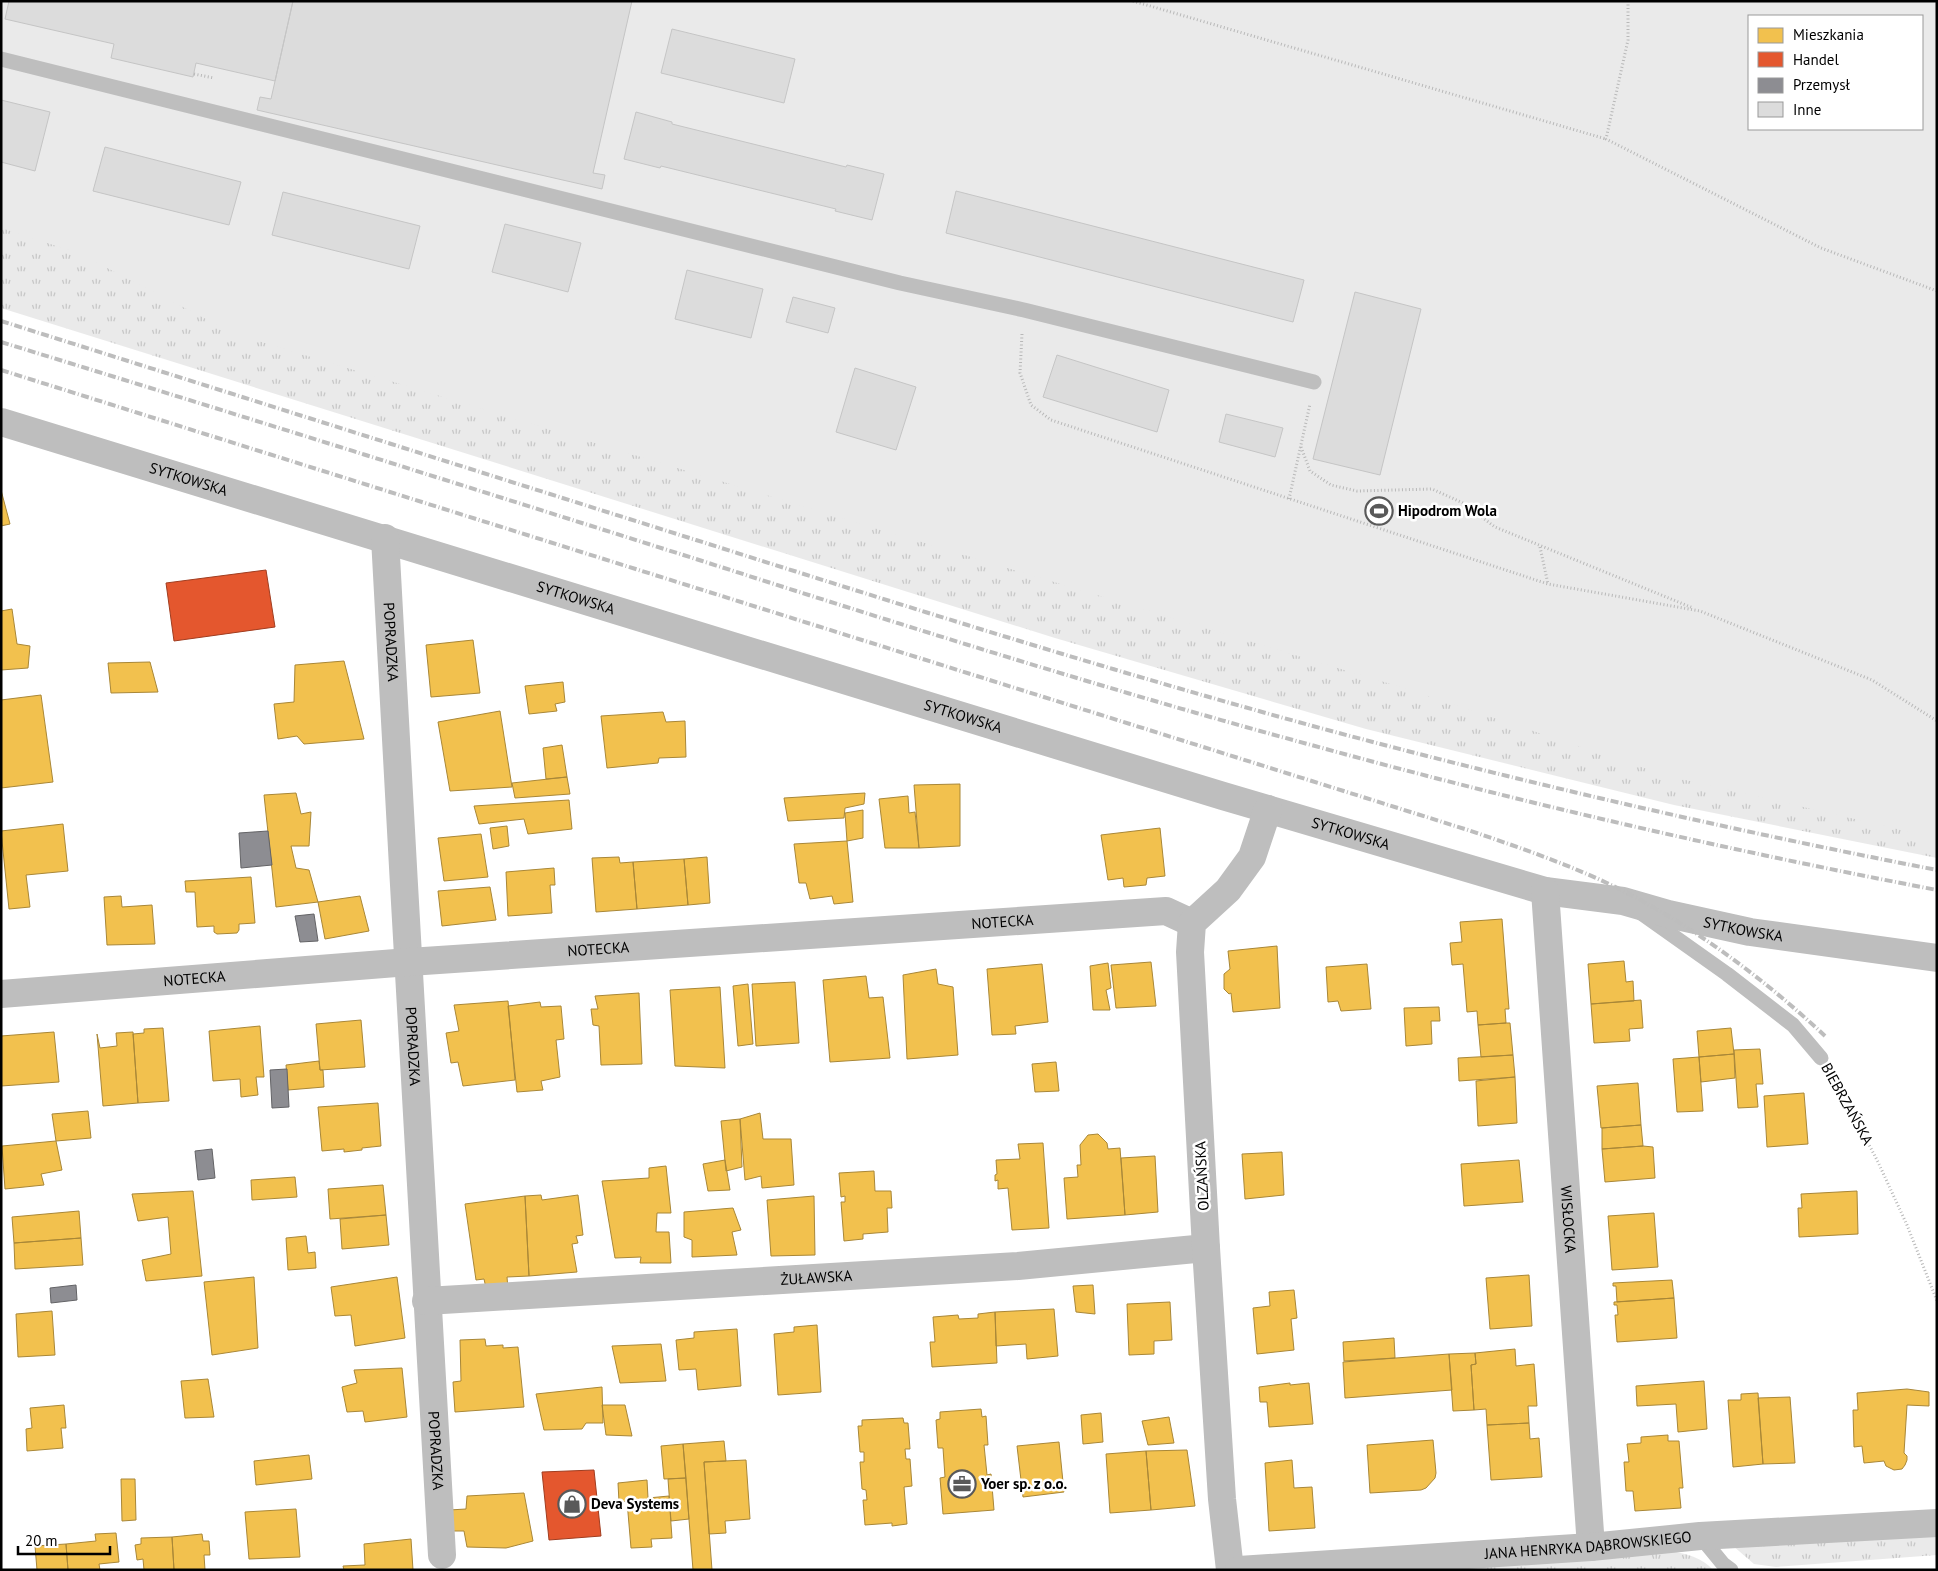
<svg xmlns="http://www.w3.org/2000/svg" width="1938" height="1571" font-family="'PT Sans',sans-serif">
  <defs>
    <pattern id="grass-tufts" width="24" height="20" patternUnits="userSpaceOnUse" patternTransform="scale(1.25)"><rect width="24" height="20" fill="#eaeaea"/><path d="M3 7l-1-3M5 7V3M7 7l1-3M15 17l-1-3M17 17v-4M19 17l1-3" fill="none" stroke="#c7c7c7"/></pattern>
  </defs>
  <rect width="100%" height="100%" fill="#fff"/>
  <path fill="url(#grass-tufts)" d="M1,162L1937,533V858L1674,805L1366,729L1055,638L1,308Z
    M1937,1531V1555L1776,1567L1754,1564L1732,1545Z
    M1670,1551C1685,1553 1703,1558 1713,1570H1343Z"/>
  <path fill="#eaeaea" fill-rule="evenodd" d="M1,1H1937V838L1668,776L1407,689L235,334L78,253L1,228ZM1749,16H1922V129H1749Z"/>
  <path fill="#f2c14e" stroke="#a98737" d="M1,490L10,524L1,526Z
    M12,609L17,644L30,646L28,668L1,670V611Z
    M473,640L480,693L431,697L426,645Z
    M344,661L364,739L304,744L297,736L278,739L274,704L294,702L295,665Z
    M150,662L158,692L111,693L108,663Z
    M563,682L565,702L555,704L557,711L529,714L525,686Z
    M41,695L53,782L1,788V700Z
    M500,711L512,787L450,791L438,722Z
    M663,712L666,722L685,721L686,757L659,758L658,763L607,768L601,716Z
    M562,745L567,777L546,779L543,748Z
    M567,777L570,794L515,798L512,783Z
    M960,784V846L919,848L914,785Z
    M296,793L301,814L311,812L309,846H291L296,868L309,870L318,902L276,907L264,795Z
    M865,793L864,804L845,808L844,818L788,821L784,798Z
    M908,796L909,813L915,812L919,848H885L879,799Z
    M569,800L572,829L528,834L524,819L479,824L474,806Z
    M863,810V838L847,841L845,813Z
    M63,824L68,871L26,875L30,907L9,909L1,831Z
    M507,826L509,846L493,849L490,828Z
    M1160,828L1165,876L1147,878L1146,885L1124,887L1123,878L1108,880L1101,835Z
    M481,834L488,877L444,881L438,838Z
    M847,841L853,902L834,904L832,896L810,899L806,883H799L794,844Z
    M619,857L620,863L633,862L637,909L596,912L592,858Z
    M707,857L710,903L688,905L684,859Z
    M684,859L688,905L637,909L633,862Z
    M554,868L555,885H550L552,913L508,916L506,872Z
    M251,877L255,923L239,924V930L237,933L217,934L214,932V926L197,927L195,892H186L185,881Z
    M490,887L496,920L442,926L438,891Z
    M121,896L122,907L152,905L155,944L107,945L104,897Z
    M360,896L369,931L325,939L318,902Z
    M1502,919L1509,1009H1505L1506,1023L1478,1025L1477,1011L1467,1012L1463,964L1452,965L1450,943L1462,942L1460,922Z
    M1277,946L1280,1008L1233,1012L1231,993L1229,994L1224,989V974L1230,969L1228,951Z
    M1624,961L1626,982L1633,981L1634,1001L1591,1004L1588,964Z
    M1151,962L1156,1006L1116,1008L1111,965Z
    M1108,963L1111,988L1106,990L1110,1010H1093L1090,966Z
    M1042,964L1048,1022L1015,1026L1016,1034L992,1035L987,969Z
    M1367,964L1371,1009L1341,1011L1338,1001L1328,1002L1326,967Z
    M936,969L938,984L953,987L958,1055L907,1059L903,975Z
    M866,976L869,998L883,997L890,1058L830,1062L823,980Z
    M795,982L799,1043L756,1046L752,984Z
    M748,984L753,1044L738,1046L733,986Z
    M720,987L725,1068L675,1066L670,990Z
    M639,993L642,1064L601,1065L599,1026L593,1025L591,1009H598L595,996Z
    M1641,1000L1643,1028L1629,1029L1630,1041L1594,1043L1591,1004Z
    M508,1001L515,1080L463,1086L458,1062L451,1063L446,1033L459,1031L454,1005Z
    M540,1002L541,1007L561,1006L564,1039L556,1040L560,1077L541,1081L543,1090L517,1092L508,1006Z
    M1439,1007L1440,1021H1431L1432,1044L1406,1046L1404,1008Z
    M361,1020L365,1067L320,1070L316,1024Z
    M1506,1023H1510L1513,1055L1481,1057L1478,1025Z
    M260,1026L264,1077H256L258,1095L241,1097L240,1079L213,1081L209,1031Z
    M163,1028L169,1101L138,1103L133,1034L144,1033V1029Z
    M1731,1028L1734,1054L1699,1057L1697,1031Z
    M54,1032L59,1082L1,1086V1036Z
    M133,1032L138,1103L103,1106L97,1034L100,1048L117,1046L116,1033Z
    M1760,1049L1763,1084H1756L1758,1107L1738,1108L1734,1050Z
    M1734,1054L1735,1078L1701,1082L1699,1057Z
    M1513,1055L1515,1077L1459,1081L1458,1058Z
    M1699,1057L1703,1111L1677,1112L1673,1059Z
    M319,1061L320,1070H323L324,1087L288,1090L286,1065Z
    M1056,1062L1059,1091L1035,1092L1032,1064Z
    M1515,1077L1517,1123L1478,1126L1476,1081Z
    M1638,1083L1641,1125L1601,1128L1597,1086Z
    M1804,1093L1808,1144L1767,1147L1764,1096Z
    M378,1103L381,1146L362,1148V1150L344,1152V1149L322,1151L318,1107Z
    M88,1111L91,1138L56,1141L52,1114Z
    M760,1113L763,1139H791L794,1185L762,1188L761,1176L745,1180L740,1119Z
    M740,1119L742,1167L726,1171L721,1121Z
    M1641,1125L1643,1146L1602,1149V1128Z
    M1098,1134L1107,1143L1108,1149L1120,1148L1125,1215L1067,1219L1064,1178L1078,1177L1077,1165H1081L1080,1145L1088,1135Z
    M56,1141L62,1170L41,1174L44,1185L5,1189L2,1146Z
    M1043,1143L1049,1228L1012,1230L1008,1188L998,1189V1180L995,1181V1175L997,1174L996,1160L1020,1159L1018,1144Z
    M1643,1146L1653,1147L1655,1178L1605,1182L1602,1149Z
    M1282,1152L1284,1195L1245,1199L1242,1154Z
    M1155,1156L1158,1212L1125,1215L1121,1158Z
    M725,1160L730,1190L708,1191L703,1164Z
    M1519,1160L1523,1202L1464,1206L1461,1164Z
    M666,1166L671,1213H657L656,1232H669L671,1263H640L641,1257L615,1258L602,1181L649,1178V1168Z
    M874,1171L875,1191H891L892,1208H887L888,1232L863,1234V1239L844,1241L841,1202H845V1196L841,1197L839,1173Z
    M295,1177L297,1197L252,1200L251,1180Z
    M383,1185L386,1215L330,1219L328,1189Z
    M193,1191L202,1276L146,1281L142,1260L171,1254L168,1217L138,1221L132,1194Z
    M1857,1191L1858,1234L1799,1237L1798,1208H1802L1801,1194Z
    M541,1195L542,1200L578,1195L583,1235L576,1236L578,1243L572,1244L577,1272L529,1276L525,1196Z
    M525,1196L529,1276L507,1277L508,1289L486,1288L484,1279L476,1280L465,1204Z
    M814,1196L815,1255L771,1256L767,1200Z
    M733,1208L741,1230L732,1232L737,1255L692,1257V1240L684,1237V1212Z
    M79,1211L81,1238L14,1243L12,1217Z
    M1654,1213L1658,1267L1612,1270L1608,1216Z
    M386,1215L389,1245L342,1249L340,1219Z
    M306,1236L308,1253L315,1252L316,1268L288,1270L286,1238Z
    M81,1238L83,1265L15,1269L14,1243Z
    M1529,1275L1532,1326L1490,1329L1486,1278Z
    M254,1277L258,1348L212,1355L204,1282Z
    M397,1277L405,1338L355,1346L351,1315L335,1316L331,1287Z
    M1672,1280L1674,1298L1617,1302L1616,1286H1613V1283Z
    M1093,1285L1095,1314L1076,1312L1073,1286Z
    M1294,1290L1297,1318L1291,1319L1294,1350L1257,1354L1253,1308L1270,1306L1269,1292Z
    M1674,1298L1677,1338L1617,1342L1615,1315H1618L1617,1305H1614V1302Z
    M1170,1302L1172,1340L1154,1341V1354L1129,1355L1127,1304Z
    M1054,1309L1058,1356L1027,1359L1026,1344L996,1346L995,1312Z
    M52,1311L55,1355L18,1357L16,1314Z
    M995,1312L997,1363L932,1367L930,1342H935L933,1317L958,1315L959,1319L978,1318V1314Z
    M817,1325L821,1392L778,1395L774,1334L794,1332V1327Z
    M737,1329L741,1386L698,1390L696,1369L679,1370L676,1340L694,1338V1332Z
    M1394,1338L1395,1358L1344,1361L1343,1342Z
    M485,1339L486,1346L503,1345V1348L518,1347L524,1407L455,1412L453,1382L461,1381L460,1340Z
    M661,1344L666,1381L620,1383L612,1346Z
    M1515,1349L1516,1366L1534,1364L1537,1406H1528L1529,1423L1487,1425L1486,1409L1474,1410L1471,1365L1476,1364L1475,1353Z
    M1475,1353L1476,1364L1471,1365L1474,1410L1453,1411L1449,1354Z
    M1449,1354L1452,1390L1345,1398L1343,1362Z
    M402,1368L407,1417L365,1422L363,1411L347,1412L342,1387L357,1383L354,1370Z
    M208,1379L214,1417L185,1418L181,1381Z
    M1704,1381L1707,1429L1678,1432L1676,1404L1637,1406L1636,1386Z
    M1290,1383V1385L1309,1383L1313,1424L1269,1427L1267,1402H1260L1259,1387Z
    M602,1387L603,1423H586L582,1429L544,1430L536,1394Z
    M1907,1389L1929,1392V1406L1907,1405L1904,1453L1907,1456V1460L1905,1465L1902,1469L1894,1470L1886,1466L1884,1461L1864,1463L1862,1446L1854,1447L1853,1410H1858L1857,1393Z
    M1758,1393L1763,1464L1733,1467L1728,1400H1741V1394Z
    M1790,1397L1795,1463L1763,1464L1758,1398Z
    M64,1405L66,1428H61L63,1448L27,1451L26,1429L32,1428L30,1408Z
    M602,1405H625L632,1436L606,1435Z
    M981,1409L982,1417L986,1416L988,1445H984L987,1475L991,1474L994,1510L943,1514L940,1478L945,1477L943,1448H938L936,1420L940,1419V1412Z
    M1101,1413L1103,1442L1083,1444L1081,1415Z
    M1169,1417L1174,1443L1148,1445L1142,1421Z
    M903,1418L904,1423H908L910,1449H905L906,1459H910L912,1486L904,1487L907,1524L892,1526V1523L865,1525L863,1500H867L866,1490L862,1489L860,1462H864V1452H860L858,1426H862V1420Z
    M1529,1423L1530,1439L1539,1438L1542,1477L1491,1480L1487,1425Z
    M1668,1435V1441H1679L1683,1488H1679L1681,1508L1635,1511L1633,1491H1626L1624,1462H1629L1627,1444L1641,1443V1437Z
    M1433,1440L1436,1473L1435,1478L1426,1488L1421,1490L1370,1493L1367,1445Z
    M724,1441L726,1461L704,1462L712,1570H693L683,1444Z
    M1059,1442L1064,1492L1023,1497L1017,1446Z
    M683,1444L686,1478L664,1479L661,1446Z
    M1187,1450L1195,1506L1151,1510L1146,1451Z
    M1146,1451L1151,1510L1110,1513L1106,1454Z
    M309,1455L312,1479L256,1485L254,1461Z
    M746,1460L750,1519L725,1521L726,1533L709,1534L704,1462Z
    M1292,1460L1294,1488L1312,1487L1315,1528L1269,1531L1265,1463Z
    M686,1478L689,1519L671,1521L668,1479Z
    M121,1479H135L136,1520L122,1521Z
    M647,1480L648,1498L669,1496L672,1538L651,1539L652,1547L631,1548L627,1501L619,1502L618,1483Z
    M524,1493L533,1541L506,1548L467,1547L464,1531H451L449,1510L466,1509L467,1496Z
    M296,1509L300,1557L249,1559L245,1512Z
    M116,1533L119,1562L99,1564L100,1570H68L66,1544L96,1541L95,1534Z
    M202,1534L203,1541H209L210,1555H204L205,1570H174L172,1537Z
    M172,1537L174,1570H144L143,1559L137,1560L135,1545L141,1544V1538Z
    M411,1539L413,1570H344L343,1566L365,1565L364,1544Z
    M66,1544L68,1570H37L35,1546Z"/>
  <path fill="#e4572e" stroke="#a03d20" d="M266,570L275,627L174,641L166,583Z
    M594,1470L601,1536L549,1540L542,1472Z"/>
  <path fill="#8d8d92" stroke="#636366" d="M268,831L272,865L241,868L239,833Z
    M314,914L318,941L300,942L295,916Z
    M287,1069L289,1107L272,1108L270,1070Z
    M212,1149L215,1178L198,1180L195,1151Z
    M76,1285L77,1300L51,1303L50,1288Z"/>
  <path fill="#dcdcdc" stroke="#c5c5c5" d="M9,1H293L275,81L196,63L193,77L111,58L114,44L5,19Z
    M293,1H632L593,173L605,175L602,189L257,110L260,97L271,99Z
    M672,29L795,59L784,103L661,73Z
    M1,100L50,112L35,171L1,162Z
    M636,112L672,122V124L846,167L847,165L884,174L872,220L835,211L836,209L661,166L660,168L624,159Z
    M105,147L241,182L229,225L93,191Z
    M956,191L1304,280L1293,322L946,233Z
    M283,192L420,226L409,269L272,235Z
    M505,224L581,243L568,292L492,272Z
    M687,270L763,289L751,338L675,319Z
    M1355,292L1421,309L1380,475L1313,459Z
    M793,297L835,308L828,333L786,322Z
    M1057,355L1169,390L1157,432L1043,397Z
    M855,368L916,387L896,450L836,432Z
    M1226,414L1283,428L1275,457L1219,442Z"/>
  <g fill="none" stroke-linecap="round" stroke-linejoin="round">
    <path stroke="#b8b8b8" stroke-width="3" stroke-dasharray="1 2.5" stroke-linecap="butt" d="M1133,1L1606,139
      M1628,1V40L1606,139L1821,248L1937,291
      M194,74L214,78
      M1022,334L1020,373L1031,405L1051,420L1548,584L1700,611L1872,680L1937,721
      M1301,447L1310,471L1331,485L1357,491L1432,489L1463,503L1495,527L1693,608
      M1289,499L1310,404
      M1540,547L1548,584
      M1834,1077L1878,1162L1907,1225L1937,1301"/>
    <path stroke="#bebebe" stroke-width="15" d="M1,59L900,283L1024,310L1314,382
      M1641,913L1727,974L1793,1025L1821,1058
      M1700,1536L1723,1564L1731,1570"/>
    <g stroke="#bebebe" stroke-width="28">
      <path id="s1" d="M1,422L1223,796L1545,891L1623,901L1668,914L1750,932L1937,958"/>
      <path id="s2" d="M385,538C404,877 421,1216 442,1555"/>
      <path id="s3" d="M1545,891L1591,1547"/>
      <path id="s4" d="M1,994L409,962L1166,911L1192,923"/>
      <path id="s5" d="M426,1301L1018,1266L1206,1248"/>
      <path d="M1230,1570L1222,1499L1206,1248L1190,952L1192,923L1228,890L1252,857L1268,809"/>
      <path id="s6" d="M1239,1570L1591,1547L1700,1536L1937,1523"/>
    </g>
    <path stroke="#bdbdbd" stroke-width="4" stroke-dasharray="8 2.5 1 2.5" stroke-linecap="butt" d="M1,321C233,394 464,467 696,540C908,607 1120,674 1335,732C1534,785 1735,831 1937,870
      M1,342C233,413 465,486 696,559C905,626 1114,692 1326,749C1527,804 1732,851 1937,890
      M1,370L1468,830C1515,846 1562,862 1607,883C1687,921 1761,976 1825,1036"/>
  </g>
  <defs>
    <g id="stadium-ring" transform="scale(1.4375)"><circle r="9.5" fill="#fff" stroke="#595959" stroke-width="1.5"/><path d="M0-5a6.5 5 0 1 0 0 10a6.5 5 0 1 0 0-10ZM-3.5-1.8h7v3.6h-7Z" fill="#595959"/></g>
    <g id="office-ring" transform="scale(1.4375)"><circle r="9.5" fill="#fff" stroke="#595959" stroke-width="1.5"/><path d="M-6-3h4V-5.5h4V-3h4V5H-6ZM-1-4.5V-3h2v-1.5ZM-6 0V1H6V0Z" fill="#595959"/></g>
    <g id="shop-ring" transform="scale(1.4375)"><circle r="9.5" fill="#fff" stroke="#595959" stroke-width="1.5"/><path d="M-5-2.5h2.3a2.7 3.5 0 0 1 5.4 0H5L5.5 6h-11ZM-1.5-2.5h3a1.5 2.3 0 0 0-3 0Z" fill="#595959"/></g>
  </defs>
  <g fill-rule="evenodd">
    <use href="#stadium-ring" x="1379" y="511"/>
    <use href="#office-ring" x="962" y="1484"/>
    <use href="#shop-ring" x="572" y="1504"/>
  </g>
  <g text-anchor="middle" stroke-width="5" stroke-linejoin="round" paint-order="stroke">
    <g font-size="15" fill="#000" stroke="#fff">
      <text dy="5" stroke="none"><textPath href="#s1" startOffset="196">SYTKOWSKA</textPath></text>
      <text dy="5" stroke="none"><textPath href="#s1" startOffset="601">SYTKOWSKA</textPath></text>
      <text dy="5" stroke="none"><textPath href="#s2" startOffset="104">POPRADZKA</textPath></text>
      <text dy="5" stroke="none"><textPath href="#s1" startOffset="1006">SYTKOWSKA</textPath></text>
      <text dy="5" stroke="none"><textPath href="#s1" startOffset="1411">SYTKOWSKA</textPath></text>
      <text dy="5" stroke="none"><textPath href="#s4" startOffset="1004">NOTECKA</textPath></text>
      <text dy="5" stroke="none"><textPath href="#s1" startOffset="1816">SYTKOWSKA</textPath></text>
      <text dy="5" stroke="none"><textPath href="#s4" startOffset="599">NOTECKA</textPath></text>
      <text dy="5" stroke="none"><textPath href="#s4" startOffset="194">NOTECKA</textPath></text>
      <text dy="5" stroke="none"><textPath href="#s2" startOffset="509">POPRADZKA</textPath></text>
      <text transform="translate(1847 1104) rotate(61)" y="5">BIEBRZAŃSKA</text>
      <text transform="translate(1202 1176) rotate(-93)" y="5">OLZAŃSKA</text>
      <text dy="5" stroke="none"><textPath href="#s3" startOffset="329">WISŁOCKA</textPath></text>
      <text dy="5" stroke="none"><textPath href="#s5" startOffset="391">ŻUŁAWSKA</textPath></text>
      <text dy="5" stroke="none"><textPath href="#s2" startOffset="914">POPRADZKA</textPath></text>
      <text dy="5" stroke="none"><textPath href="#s6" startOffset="350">JANA HENRYKA DĄBROWSKIEGO</textPath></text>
    </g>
    <g font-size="15" font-weight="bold" fill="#000" stroke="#fff" text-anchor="start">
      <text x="1398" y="516">Hipodrom Wola</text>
      <text x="981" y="1489">Yoer sp. z o.o.</text>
      <text x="591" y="1509">Deva Systems</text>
    </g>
  </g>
  <rect width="1938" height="1571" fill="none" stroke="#000000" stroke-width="5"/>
  <rect x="1748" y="15" width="175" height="115" fill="#ffffff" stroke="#999999"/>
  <rect x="1758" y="28" width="25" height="15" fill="#f2c14e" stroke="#999999"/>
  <text x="1793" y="40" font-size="15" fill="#000000">Mieszkania</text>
  <rect x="1758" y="52" width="25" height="15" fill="#e4572e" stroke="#999999"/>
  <text x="1793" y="65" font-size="15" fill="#000000">Handel</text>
  <rect x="1758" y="78" width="25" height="15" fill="#8d8d92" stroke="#999999"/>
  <text x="1793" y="90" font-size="15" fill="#000000">Przemysł</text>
  <rect x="1758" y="102" width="25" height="15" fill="#dcdcdc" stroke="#999999"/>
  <text x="1793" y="115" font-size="15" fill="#000000">Inne</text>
  <path d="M18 1546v8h92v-8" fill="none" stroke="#000000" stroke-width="2.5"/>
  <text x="25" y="1546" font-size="15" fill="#000000" stroke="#ffffff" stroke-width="4" paint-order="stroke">20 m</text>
</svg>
